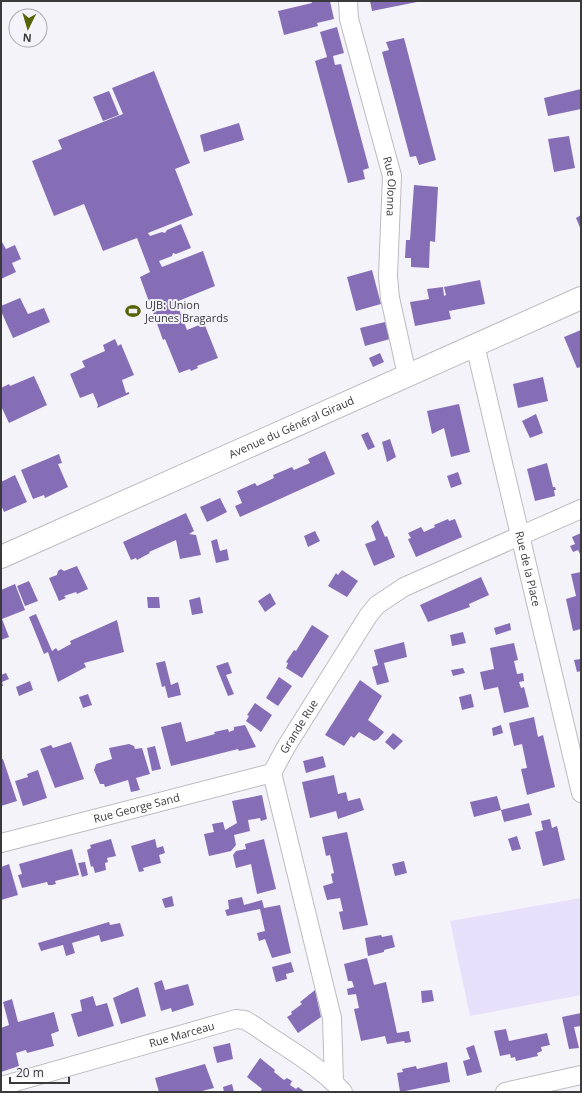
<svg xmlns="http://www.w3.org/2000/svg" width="582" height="1093" font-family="'Open Sans',sans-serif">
  <rect width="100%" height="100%" fill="#f5f3fa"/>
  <path fill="#e7e0fb" d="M581,898V995L470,1016L450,921Z"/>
  <path fill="#866eb7" d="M311,1H330L334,19L317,23L318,26L284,35L278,11L312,3Z
    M370,1H417V2L372,11Z
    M337,27L344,53L333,56L335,65L341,64L369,168L363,170L365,179L348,183L315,61L327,57L320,32Z
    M404,38L436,160L419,165L416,156L410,157L382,52L389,50L386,42Z
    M154,71L190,163L175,169L193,215L148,233L150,236L162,232L165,233L167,230L181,224L191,248L176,254L173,253L172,256L159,261L162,267L203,251L215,286L176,302L187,330L204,323L218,358L197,366L198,368L191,371L190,369L179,373L165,339L163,340L140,277L150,272L137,238L103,251L84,204L54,216L32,161L62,149L58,140L123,114L112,88Z
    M581,89V109L548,116L544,98Z
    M109,91L119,115L103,121L93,97Z
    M239,123L244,140L204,152L200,135Z
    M569,136L575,168L554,172L548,139Z
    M414,185L438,187L435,242L430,241L429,268L411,267V258H405L406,240H410Z
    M581,215V230L576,218Z
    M2,242L6,249L15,245L21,259L12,263L16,272L1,279Z
    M372,270L381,304L356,311L347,277Z
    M480,280L485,304L449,311L451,319L415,326L410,302L429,299L427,289L443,287L444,296L446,295L444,287Z
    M20,298L28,314L44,308L50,322L13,338L1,311V306Z
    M385,322L390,339L365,346L360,328Z
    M581,330V367L577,368L564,337Z
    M115,339L118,346L121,344L134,375L122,380L126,393L129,392V394L97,408L98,405L93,393L80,398L70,374L85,367L82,361L105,351L103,345Z
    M380,353L384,362L373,367L369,358Z
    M34,376L47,405L9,423L1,406V388L9,384L10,386Z
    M543,377L548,401L518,408L513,384Z
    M459,404L470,452L451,457L444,428L432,434L427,411Z
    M536,414L543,433L530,438L522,421Z
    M368,432L375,447L368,450L361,435Z
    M390,439L396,457L387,462L382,442Z
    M325,451L335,474L240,517L235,506L242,503L237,491L255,483L257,486L274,478L273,475L292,467L294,470L310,463L308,459Z
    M59,454L62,463L58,464L68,487L45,498L44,495L33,499L21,470Z
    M547,463L553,487H555L556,490H554L555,496L535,501L527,469Z
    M458,472L462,484L451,488L447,476Z
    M15,475L27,502L4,512L1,505V482Z
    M220,498L227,512L207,522L200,507Z
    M186,513L194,531L189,534L196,535L201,555L180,559L176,540L149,552L150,553L137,560L136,558L131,560L123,542Z
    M448,519L449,521L455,519L462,537L416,557L408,539L411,538L408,533L421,527L424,532L435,527L434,525Z
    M378,520L385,537L387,536L395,557L374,566L365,544L376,540L371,526Z
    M315,531L320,541L308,547L304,536Z
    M581,533V556L578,550L573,552L570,546L575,544L572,537Z
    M217,539L220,551L227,549L229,560L216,563L211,541Z
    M77,566L88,589L77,594L76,592L64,596L66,598L59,601L49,578L57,575L58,571L61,569L64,571Z
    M342,570L358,581L347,597L328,586L336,573L338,575Z
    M581,572V629L573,631L566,599L576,596L571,574Z
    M481,577L489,595L469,604L470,607L428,622L420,605Z
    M29,581L38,601L25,606L17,586Z
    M15,584L25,610L2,619L9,637L1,640V590Z
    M270,593L276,604L265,612L258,601Z
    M147,597H159L160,608H148Z
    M200,597L203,613L192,615L189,600Z
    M36,614L52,651L56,648L58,651L71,644L70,641L117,620L124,652L84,663L86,667L58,682L48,652L44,654L29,617Z
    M510,623L511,630L496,635L494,628Z
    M312,625L329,636L302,678L286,668L288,663L286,662L294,650L296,651Z
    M463,632L466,643L452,646L450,635Z
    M404,642L407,657L384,663L389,682L377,685L372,667L378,665L374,650Z
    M514,643L518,660L514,661L517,674L523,673L524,681L519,682L521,688L524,687L529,707L504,713L498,687L484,690L480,672L494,669L490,648Z
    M581,659V671L577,672L574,660Z
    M165,661L171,685L178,682L181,695L168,698L165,686L162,687L156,663Z
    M228,662L232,673L226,675L234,694L228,696L216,666Z
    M463,668L465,673L453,676L451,670Z
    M6,673L9,679L2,682L3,686H1V675Z
    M279,677L292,686L278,706L266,698Z
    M360,680L382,696L368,720L384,732L378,739L374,741L359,732L354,738L351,736L344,746L325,735Z
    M30,681L33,690L19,696L16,687Z
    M88,694L92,705L83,708L79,697Z
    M471,694L474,707L462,710L459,697Z
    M255,703L272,715L261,732L246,721L249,716L247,715Z
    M534,717L538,737L543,735L555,787L527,795L521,769L527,768L522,744L514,746L509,723Z
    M181,722L186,742L215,734L214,732L228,729L229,732L234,730V727L245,725L256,747L239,751L238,749L171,766L161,727Z
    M501,725L503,733L493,736L492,728Z
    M393,733L403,741L394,750L385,742Z
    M71,742L84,779L55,788L40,749L51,745L53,748Z
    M129,744L134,746L135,749L142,748L150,774L136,778L140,790L131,792L128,780L105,787L104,784H100L94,770L96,764L112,759L109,748Z
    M155,746L161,769L152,771L147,748Z
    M323,756L326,767L306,773L303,761Z
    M3,759L17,801L1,806V760Z
    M38,770L47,798L23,806L15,781L28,777L27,774Z
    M334,775L338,794L346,792L348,801L360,798L364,810L338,819L336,811L310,818L302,782Z
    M262,795L267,819L261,821L260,818L248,820L250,831L234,835L236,845L231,851L209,856L204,834L214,832L212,824L223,822L225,830L237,823L232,801Z
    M497,796L501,810L529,803L532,815L504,822L501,810L474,817L470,802Z
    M550,819L552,828L557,826L565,860L543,866L535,832L543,830L541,821Z
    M347,832L368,925L343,930L339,912L343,911L340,898L327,900L323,886L333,883L331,874L334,873L330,855L326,856L322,837Z
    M517,836L521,849L512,851L508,839Z
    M111,839L116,856L107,858L108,862L105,863L106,870L95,873L93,866L91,867L87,850L91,848L90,845Z
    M155,839L157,848L163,846L165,853L159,855L161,863L143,868L144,871L139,872L131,846Z
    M264,839L276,889L257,894L251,864L236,868L233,855L236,851L246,849L245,844Z
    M72,849L79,875L55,881L56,884L52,885H48L47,882L22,888L18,875L22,874L19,864Z
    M404,861L407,873L395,876L392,864Z
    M85,862L88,875L82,877L78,863Z
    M9,864L18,895L1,900V867Z
    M172,896L174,906L165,908L162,899Z
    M242,897L244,905L262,900L264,908L280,905L291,953L272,958L265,939L259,941L257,933L265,931L260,909L227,916L225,910L229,909L228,900Z
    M109,922L110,925L120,923L124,936L101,942L99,935L72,943L75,953L66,956L63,945L41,951L38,943Z
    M381,935L382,937L392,935L395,947L384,950V952L368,956L365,938Z
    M367,958L374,985L386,982L397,1033L409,1031L411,1042L405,1043L404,1041L387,1044L385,1036L361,1041L354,1009L359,1008L356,994L348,995L347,989L354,987L352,981H348L344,964Z
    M291,962L294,972L286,974L287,979L276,982L272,967Z
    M162,980L165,990L188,984L194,1005L172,1012L171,1008L161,1011L154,983Z
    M138,987L146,1016L121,1024L113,998Z
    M315,990L321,1017L298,1033L287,1017L292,1014L291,1012L302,1004L300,1002Z
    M432,990L434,1001L422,1003L421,991Z
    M93,996L96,1006L107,1003L114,1026L78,1037L71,1014L82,1011L80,1000Z
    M12,999L18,1022L54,1012L59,1031L51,1034L54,1046L27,1053L26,1050L16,1053L19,1066L1,1072V1028L9,1025L3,1002Z
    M581,1013V1026L574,1027L579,1048L569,1049L562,1017Z
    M506,1029L509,1041L547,1033L550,1045L541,1047L542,1051L537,1053L538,1056L516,1061L515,1057L511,1058L510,1054L500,1056L494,1031Z
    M230,1043L233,1059L217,1063L213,1047Z
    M474,1045L482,1072L467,1076L463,1061L470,1059L466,1048Z
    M260,1058L275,1070L274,1072L284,1080L287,1078L292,1081L290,1085L296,1089L298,1087L305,1092H260L262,1089L247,1077Z
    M447,1062L450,1082L400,1092L397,1073L403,1072L402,1069L416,1066L417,1069Z
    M205,1064L214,1088L198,1092H159L155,1078Z
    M232,1084L234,1092H224L223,1087Z"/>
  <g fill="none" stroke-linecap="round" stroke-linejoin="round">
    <g stroke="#bcbbc1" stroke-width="20">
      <g id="minor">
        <path id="s1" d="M348,1L349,19L392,176L388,276L390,298L407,375"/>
        <path id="s2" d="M475,345L581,793"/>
        <path id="s3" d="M1,843L272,773"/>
        <path id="s4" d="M334,1082L332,1018L272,773L286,747L368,616L377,605L404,587L581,509"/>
        <path id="s5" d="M1,1086L236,1019L245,1020L255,1026C284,1047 319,1065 343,1092"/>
        <path d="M505,1092L581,1075"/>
      </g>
    </g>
    <g stroke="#bcbbc1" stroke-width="24">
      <g id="secondary">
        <path id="s6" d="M1,557L581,298"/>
      </g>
    </g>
    <use href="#minor" stroke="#fff" stroke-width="18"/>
    <use href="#secondary" stroke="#fff" stroke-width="22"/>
  </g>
  <defs>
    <g id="stadium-bare" transform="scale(1.2)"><path d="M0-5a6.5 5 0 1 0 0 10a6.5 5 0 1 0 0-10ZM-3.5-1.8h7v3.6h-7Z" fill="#576304" stroke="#f5f3fa" stroke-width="2.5" paint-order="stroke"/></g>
  </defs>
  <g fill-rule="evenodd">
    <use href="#stadium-bare" x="133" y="311"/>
  </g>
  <g text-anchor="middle" stroke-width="4" stroke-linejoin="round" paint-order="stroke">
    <g font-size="11" fill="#3a393c" stroke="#f5f3fa">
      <text dy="4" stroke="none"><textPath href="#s1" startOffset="191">Rue Olonna</textPath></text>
      <text dy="4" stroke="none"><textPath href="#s6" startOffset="318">Avenue du Général Giraud</textPath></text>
      <text dy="4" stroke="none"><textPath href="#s2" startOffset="230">Rue de la Place</textPath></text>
      <text dy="4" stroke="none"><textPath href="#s4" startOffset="370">Grande Rue</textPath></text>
      <text dy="4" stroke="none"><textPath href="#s3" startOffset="140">Rue George Sand</textPath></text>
      <text dy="4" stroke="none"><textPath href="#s5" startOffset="188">Rue Marceau</textPath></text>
    </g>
    <g font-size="11" fill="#3a393c" stroke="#f5f3fa" text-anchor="start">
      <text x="145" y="309">UJB: Union<tspan x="145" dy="13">Jeunes Bragards</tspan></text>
    </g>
  </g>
  <rect width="582" height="1093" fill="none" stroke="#3a393c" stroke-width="4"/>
  <g transform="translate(28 28) rotate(185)"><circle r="19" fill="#f5f3fa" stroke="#aaa9ae"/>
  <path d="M0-3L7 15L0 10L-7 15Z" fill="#576304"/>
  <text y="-6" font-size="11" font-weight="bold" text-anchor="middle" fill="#3a393c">N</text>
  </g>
  <path d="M10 1077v6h59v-6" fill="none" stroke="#3a393c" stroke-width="2"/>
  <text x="16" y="1077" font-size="12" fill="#3a393c" stroke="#f5f3fa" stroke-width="3" paint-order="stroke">20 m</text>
</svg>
